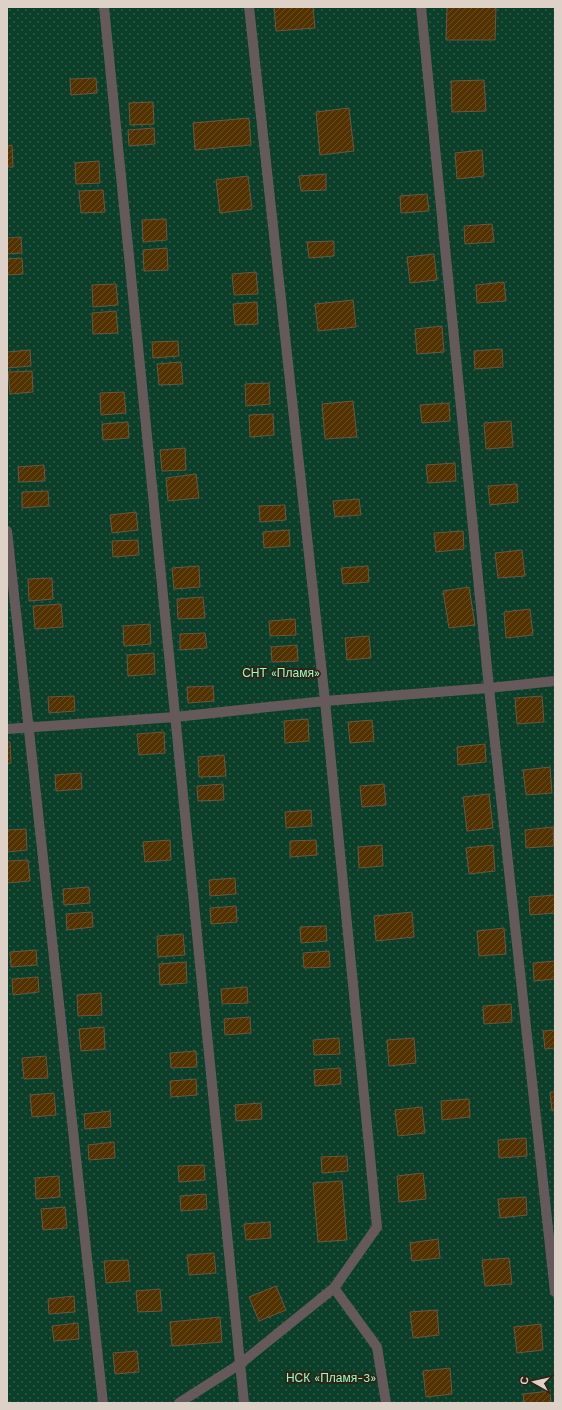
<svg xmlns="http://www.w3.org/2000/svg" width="562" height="1410" font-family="'Work Sans',sans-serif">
  <defs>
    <pattern id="garden-dots" width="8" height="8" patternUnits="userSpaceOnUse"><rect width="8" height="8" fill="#0b3f29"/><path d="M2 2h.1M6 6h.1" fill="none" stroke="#2e5a47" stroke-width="1.8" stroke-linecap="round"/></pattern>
    <pattern id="building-hatch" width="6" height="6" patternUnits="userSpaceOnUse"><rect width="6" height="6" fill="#513200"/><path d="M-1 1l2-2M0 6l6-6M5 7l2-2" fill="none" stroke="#6a4f24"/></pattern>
  </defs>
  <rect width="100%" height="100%" fill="#342113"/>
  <path fill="url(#garden-dots)" d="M7,7H555V1403H7Z"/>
  <path fill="url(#building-hatch)" stroke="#675743" d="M274,7H313L315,28L276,31Z
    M447,7H496L495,40H446Z
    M96,78L97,93L71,95L70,79Z
    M484,80L486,111L452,112L451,81Z
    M153,102L154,124L130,125L129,103Z
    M349,108L354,151L320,155L316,112Z
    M249,118L251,145L195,150L193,123Z
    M154,128L155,144L129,146L128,130Z
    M12,145L13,167H7V146Z
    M482,150L484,176L457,179L455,153Z
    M99,161L100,183L76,184L75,163Z
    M326,174V190L301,191L299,176Z
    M248,176L252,209L220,213L216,180Z
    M103,190L105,212L81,213L79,191Z
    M427,194L429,211L401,213L400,196Z
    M166,219L167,240L143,242L142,220Z
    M492,224L494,242L465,244L464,226Z
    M21,237L22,253L7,254V238Z
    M334,241V256L309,258L307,242Z
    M167,248L168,270L144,271L143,250Z
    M434,254L437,280L410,283L407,257Z
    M22,258L23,274L7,275V259Z
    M256,272L258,294L234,295L232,274Z
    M504,282L506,301L477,303L476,285Z
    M116,284L118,305L93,307L92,285Z
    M353,300L356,327L318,331L315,304Z
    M257,302L258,324L235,325L233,304Z
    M116,311L118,333L93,334L92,313Z
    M442,326L444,352L417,354L415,329Z
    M178,341L179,356L153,358L152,342Z
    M502,349L503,367L475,369L474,351Z
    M30,350L31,366L7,368V352Z
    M181,362L183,384L159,385L157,364Z
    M32,371L33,392L10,394L8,372Z
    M269,383L270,404L246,406L245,384Z
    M124,392L126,413L101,415L100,393Z
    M353,401L357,437L325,439L322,404Z
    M449,403L450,421L422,423L420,405Z
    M273,414L274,435L250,437L249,415Z
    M511,421L513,447L486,449L484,423Z
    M128,422L129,438L103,440L102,424Z
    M185,448L186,470L162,471L160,450Z
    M455,463L456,481L428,483L426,465Z
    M44,465L45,481L19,482L18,467Z
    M196,474L199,498L168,501L166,478Z
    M517,484L518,502L490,505L488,486Z
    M48,491L49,506L22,508V492Z
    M359,499L361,515L335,517L333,501Z
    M285,505L286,520L260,522L259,506Z
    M136,512L138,530L112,533L110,515Z
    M289,530L290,546L264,548L263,532Z
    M463,531L464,549L436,552L434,533Z
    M138,540L139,555L113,557L112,541Z
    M522,550L525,576L498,578L495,553Z
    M199,566L200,587L174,589L172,568Z
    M368,566L369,582L343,584L341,568Z
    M52,578L53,599L29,601L28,579Z
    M469,587L475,625L449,628L443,591Z
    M203,597L205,618L178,619L177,599Z
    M61,604L63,627L35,629L33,606Z
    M530,609L533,635L506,638L504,612Z
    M295,619L296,635L270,636L269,621Z
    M150,624L151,644L124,646L123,626Z
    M205,633L207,648L180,650V634Z
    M369,636L371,658L347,660L345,638Z
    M297,645L298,661L272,662L271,647Z
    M154,653L155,674L128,676L127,655Z
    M213,686L214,701L188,703L187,687Z
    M74,696L75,711L49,713L48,697Z
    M542,696L544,722L517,724L515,698Z
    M308,719L309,741L285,743L284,721Z
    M372,720L374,741L350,743L348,722Z
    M164,732L165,753L139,755L137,734Z
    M7,742H10L11,763L7,764Z
    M485,744L486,762L458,765L457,747Z
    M224,755L226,776L199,777L198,757Z
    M550,767L552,793L526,795L523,770Z
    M81,773L82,789L56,791L55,775Z
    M223,784L224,800L198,801L197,786Z
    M384,784L386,805L362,807L360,786Z
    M489,794L493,828L467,831L463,797Z
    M311,810L312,826L286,828L285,812Z
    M553,827L554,846L526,848L525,830Z
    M26,829L27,850L7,852V830Z
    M170,840L171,860L145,862L143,842Z
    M316,840L317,855L290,857V841Z
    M382,845L383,866L359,868L358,847Z
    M493,845L495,871L469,874L466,848Z
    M28,860L30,881L7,883V861Z
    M235,878L236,894L210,896L209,880Z
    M89,887L90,903L64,905L63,889Z
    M555,895V913L530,915L529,897Z
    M236,906L237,922L211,924L210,908Z
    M92,912L93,927L67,930L66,914Z
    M412,912L414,937L376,941L374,916Z
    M326,926L327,941L301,943L300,927Z
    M504,928L506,954L479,956L477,931Z
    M183,934L185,955L158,957L157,936Z
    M36,950L37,965L11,967L10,952Z
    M329,951L330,967L304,968L303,953Z
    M555,961V979L534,981L533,963Z
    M186,962L187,983L160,985L159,964Z
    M38,977L39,992L13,995L12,979Z
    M247,987L248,1003L222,1004L221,989Z
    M101,993L102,1015L78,1016L77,995Z
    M511,1004L512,1022L484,1024L483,1006Z
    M250,1017L251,1033L225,1035L224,1019Z
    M104,1027L105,1049L81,1051L79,1029Z
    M555,1030V1048L545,1049L543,1031Z
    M339,1038L340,1054L314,1055L313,1040Z
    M414,1038L416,1063L389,1066L387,1040Z
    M196,1051L197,1067L171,1068L170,1053Z
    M46,1056L48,1078L24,1079L22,1058Z
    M340,1068L341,1084L315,1086L314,1070Z
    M196,1079L197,1095L171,1097L170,1081Z
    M550,1092H555V1110L552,1111Z
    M54,1093L56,1115L32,1117L30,1095Z
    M469,1099L470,1117L442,1120L441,1101Z
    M261,1103L262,1119L236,1121L235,1105Z
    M422,1107L425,1133L398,1136L395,1110Z
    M110,1111L111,1127L85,1129L84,1114Z
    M526,1138L527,1156L499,1158L498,1140Z
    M114,1142L115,1158L89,1160L88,1145Z
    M347,1156L348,1171L322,1173L321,1157Z
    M204,1165L205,1180L179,1182L178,1166Z
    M423,1173L426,1199L399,1202L397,1176Z
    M59,1176L60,1197L36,1199L35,1178Z
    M342,1181L347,1240L318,1242L313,1183Z
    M206,1194L207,1209L181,1211L180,1196Z
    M526,1197L527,1215L500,1218L498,1199Z
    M65,1207L67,1228L43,1230L41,1209Z
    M270,1222L271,1238L246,1240L244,1224Z
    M438,1239L440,1258L412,1261L410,1243Z
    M214,1253L216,1273L189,1275L187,1255Z
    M509,1258L512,1284L485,1286L482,1260Z
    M128,1260L130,1281L106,1283L104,1261Z
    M276,1286L286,1310L259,1321L249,1297Z
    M160,1289L162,1311L138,1312L136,1291Z
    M74,1296L75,1312L49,1314L48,1299Z
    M437,1310L439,1335L413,1338L410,1312Z
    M220,1317L222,1342L172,1346L170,1322Z
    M78,1323L79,1339L54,1341L52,1326Z
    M541,1324L543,1350L517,1353L514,1327Z
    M137,1351L139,1372L115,1374L113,1353Z
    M450,1368L452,1394L426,1397L423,1371Z
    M550,1391L551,1403H524L523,1394Z"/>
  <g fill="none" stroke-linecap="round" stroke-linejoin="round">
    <path stroke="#65595c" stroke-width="10" d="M104,7L244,1403
      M421,7L489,688L555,1292
      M7,531L103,1403
      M7,729L175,717L325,701L489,688L555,681
      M334,1288L377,1347L386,1403
      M179,1403L240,1364L334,1288L377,1227L325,701L249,7"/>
  </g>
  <g text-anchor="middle" stroke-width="3.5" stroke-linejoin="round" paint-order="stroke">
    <g font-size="12" fill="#93fec8" stroke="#342113">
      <text x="281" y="677">СНТ «Пламя»</text>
      <text x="331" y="1382">НСК «Пламя-3»</text>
    </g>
  </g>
  <rect width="562" height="1410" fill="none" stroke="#ded1c8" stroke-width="16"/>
  <g transform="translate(534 1382) rotate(278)" stroke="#342113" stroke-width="3" paint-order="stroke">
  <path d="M0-3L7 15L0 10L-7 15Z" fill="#ded1c8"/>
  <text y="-6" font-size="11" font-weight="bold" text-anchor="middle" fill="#ded1c8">С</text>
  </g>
</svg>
